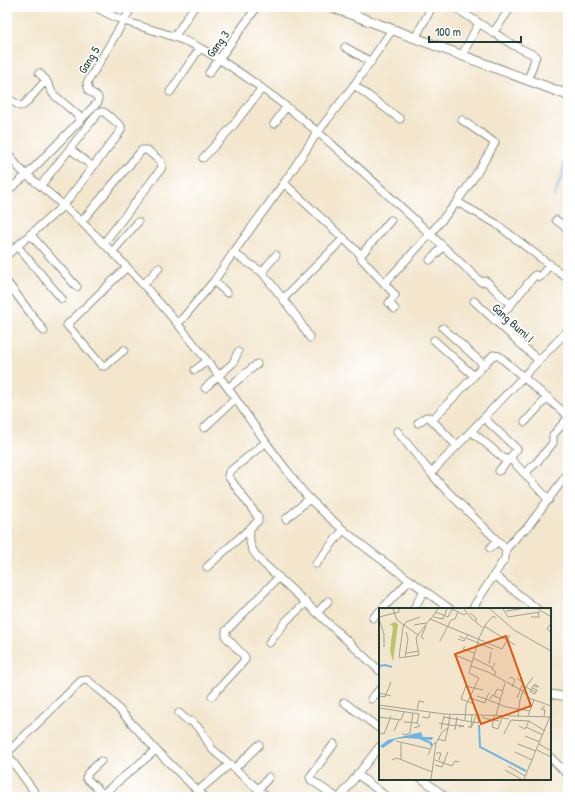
<svg xmlns="http://www.w3.org/2000/svg" width="575" height="804" font-family="'Patrick Hand',sans-serif">
  <rect width="100%" height="100%" fill="#fff"/>
  <filter id="ink" filterUnits="userSpaceOnUse"><feTurbulence type="fractalNoise" baseFrequency=".025" numOctaves="2"/><feDisplacementMap in="SourceGraphic" scale="8" xChannelSelector="R" yChannelSelector="G"/><feConvolveMatrix kernelMatrix="1 2 1 2 8 2 1 2 1" color-interpolation-filters="sRGB"/></filter>
  <filter id="wash" filterUnits="userSpaceOnUse"><feTurbulence type="fractalNoise" baseFrequency=".012" numOctaves="4" result="noise"/><feDisplacementMap in="SourceGraphic" scale="16" xChannelSelector="R" yChannelSelector="G"/><feGaussianBlur stdDeviation="0.9" result="paint"/><feColorMatrix in="noise" values="0 0 0 0 0 0 0 0 0 0 0 0 0 0 0 0 0 1.4 0 .05"/><feComposite in="paint" operator="in"/></filter>
  <g filter="url(#wash)">
    <rect width="100%" height="100%" fill="#f3e6cd"/>
    <g fill="none" stroke-linecap="round" stroke-linejoin="round">
      <path stroke="#70b3e5" stroke-width="2" d="M554,197L562,176L568,137"/>
    </g>
  </g>
  <g filter="url(#ink)">
    <g fill="none" stroke-linecap="round" stroke-linejoin="round">
      <g stroke="#899280" stroke-width="9">
        <path id="minor" d="M96,7C128,28 169,30 202,49C287,98 359,168 430,234L457,202L495,223L568,279
          M454,7L513,45L536,56L528,80
          M353,14L357,7
          M493,33L511,7
          M175,36L194,7
          M415,38L432,7
          M345,47L371,62
          M462,55L479,23
          M39,73L46,80L53,94L81,118
          M209,73L257,7
          M354,85L400,119
          M170,92L200,48
          M7,101H12L20,106L24,105L46,80
          M274,124L286,107
          M70,149L92,166
          M7,152L19,168L27,175L98,102V97L89,91L87,83L132,7
          M203,158L232,127L262,88
          M284,183L361,255L391,220
          M7,191L27,175C100,233 163,302 219,376C243,408 264,442 289,473C296,482 302,492 310,499C351,541 402,574 450,609
          M457,202L477,173L495,143L462,120
          M556,220L568,229
          M82,221L142,150H147L160,161L162,166L161,169L104,243
          M30,234L77,287
          M17,246L62,299
          M113,251L138,222
          M233,253L262,272L283,299L344,238
          M7,255L63,206L119,133L121,130V126L104,112H99L41,185
          M361,255V258L395,295L389,303L395,309
          M430,260L443,247
          M262,272L276,255
          M214,281L227,293
          M7,282L44,331
          M385,283L430,234L481,282L486,281L510,304
          M143,285L159,268
          M283,299L296,316L310,338
          M474,301L538,360
          M494,320L507,309L535,275L540,277L550,264
          M178,324L214,281L233,253L284,183L317,133L354,85L392,30
          M443,328L484,365
          M434,340L474,376L493,355L499,356L568,416
          M124,350L105,366H102L67,325L127,267
          M195,370L207,361
          M205,388L233,363L238,352
          M228,388L257,364
          M484,418L517,449L510,458L549,500
          M432,420L474,376
          M525,422L548,397
          M418,423L426,417H429L457,446
          M204,428L235,399
          M397,431L431,473
          M471,431L507,461
          M499,471L510,458
          M525,473L537,462L553,443V435L568,418
          M286,519L309,499
          M250,529C248,545 252,552 263,563L380,671
          M490,548L498,541
          M506,549L520,533L527,528L568,473
          M316,564L343,530
          M207,567L258,521V517L228,476L229,472L265,443
          M494,575L537,609
          M382,609L410,580
          M414,609L424,590
          M472,609L505,558L506,549L441,485L431,473L568,330
          M318,612L328,601
          M373,618L380,611
          M269,643L287,620L307,602
          M550,694L568,697
          M212,696L245,660V657L226,637V631L279,577
          M371,699L380,689
          M344,702L380,729
          M179,713L188,721H191L200,729L212,749L267,797
          M334,744L310,777L311,780L336,797
          M7,753L81,681L87,680L106,695L156,750L204,797
          M7,754L38,797
          M550,757L568,775
          M101,761L88,773L86,778L103,794L156,750
          M235,768L259,745
          M357,774L387,797
          M422,779L446,797
          M259,789L269,777
          M198,791L230,764
          M340,797L380,746"/>
      </g>
      <g stroke="#899280" stroke-width="11">
        <path id="major" d="M332,7L568,95"/>
      </g>
      <use href="#minor" stroke="#fff" stroke-width="7"/>
      <use href="#major" stroke="#fff" stroke-width="9"/>
    </g>
  </g>
  <g text-anchor="middle" stroke-width="3.5" stroke-linejoin="round" paint-order="stroke">
    <g font-size="12" fill="#1f3d34" stroke="#fff">
      <text transform="translate(218 44) rotate(-54)" y="4">Gang 3</text>
      <text transform="translate(89 60) rotate(-58)" y="4">Gang 5</text>
      <text transform="translate(513 323) rotate(42)" y="4">Gang Bumi I</text>
    </g>
  </g>
  <g transform="translate(379 608)">
    <rect width="172" height="172" fill="#f3e6cd"/>
    <path d="M16,14L19,16L14,54L11,42L14,19L11,16Z" fill="#b9c769"/>
    <path d="M42,124L44,129H54L53,132L27,130L17,131L4,140L1,138L9,132Z" fill="#70b3e5"/>
    <path fill="none" stroke="#70b3e5" stroke-width="2" d="M0,58L6,57L13,59M100,117L101,139L147,163M36,128L52,135V138"/>
    <path fill="none" stroke="#9ea290" stroke-width="1" d="M14,1L18,12L39,27M73,1L85,7L87,5M85,1L92,10L104,20M111,1L135,22L172,43M124,1L129,9L161,4M159,1L172,9M127,3L142,1M57,4L69,9L73,1M91,5L98,11L96,14M0,9L20,4V1M55,9L64,11L68,1M152,9H160L159,5M0,11L5,26V39M51,12L59,1M172,15L168,21L172,24M35,17L47,15M105,18L136,37M89,26L87,30L114,41M45,31L42,29L47,18M79,31L85,33L86,31L80,28M61,33L72,12L76,11L79,4M86,38L84,41L95,45M27,45L40,43M76,47L93,54M20,49L24,19L27,14L41,9M26,49L29,31L27,24M20,50L40,47L37,30L51,11L123,41L131,27M94,50L114,60M110,56L112,44M92,58L109,64L144,83L154,69M115,68L117,64L113,61L116,55M130,71L132,69L136,72L133,79M86,78L104,82M87,78L82,91L95,96L96,102M147,79L152,82L151,84L156,86L157,84M153,80L158,82L157,84L152,82L154,78L160,79L156,76L154,78M0,85L12,88M0,88L6,89L12,74M98,88L107,91L110,85M115,88L118,81L124,83M91,90L106,95L107,91L127,99L151,103M138,90L144,75L138,70M111,91L113,87L122,91M0,97L65,106L172,109M0,100L40,106M38,102L40,93L45,94M117,107L126,75M104,108V110L120,113M115,108L113,119L119,121L123,110L130,111M139,108L141,92L144,83L150,90L172,98M149,108L155,92M165,108L166,102L162,101L166,98M0,109L22,112L25,104M43,109L50,110L51,105M64,109L100,115L98,108M86,112L87,97L100,70L90,65L100,30L107,16L114,8L117,10M132,112L150,113L166,123M25,114L38,115M60,115L77,118M77,117L85,118L80,119M140,118L146,121L150,113M89,119H92L93,107M147,119L164,127M35,120L41,118L38,115L40,106M92,120L97,108M62,121L65,108M76,122L78,109M15,123L20,112M1,125L5,126L12,108M23,125L25,127L31,125L34,105M125,126L132,112M146,128L161,134M59,131L66,133L69,120M17,133L51,141M139,136L157,143M160,136L172,143M158,142L172,149M136,144L153,152M57,145H62L60,152M49,147L54,136L57,135M13,152L18,150L53,164M22,152V135M56,152L73,158L76,153L80,154M56,157L63,159L69,144M129,158L146,168M126,162L142,171M52,171L57,135L63,124L69,120L71,107M145,171L172,106"/>
    <path fill="#de580e" fill-opacity="0.15" stroke="#de580e" stroke-width="2" d="M127,28L152,98L102,116L76,46Z"/>
    <rect width="172" height="172" fill="none" stroke="#1f3d34" stroke-width="2"/>
  </g>
  <rect width="575" height="804" fill="none" stroke="#fff" stroke-width="24"/>
  <path d="M429 36v6h92v-6" fill="none" stroke="#1f3d34" stroke-width="2"/>
  <text x="435" y="36" font-size="12" fill="#1f3d34" stroke="#ffffff" stroke-width="3" paint-order="stroke">100 m</text>
</svg>
